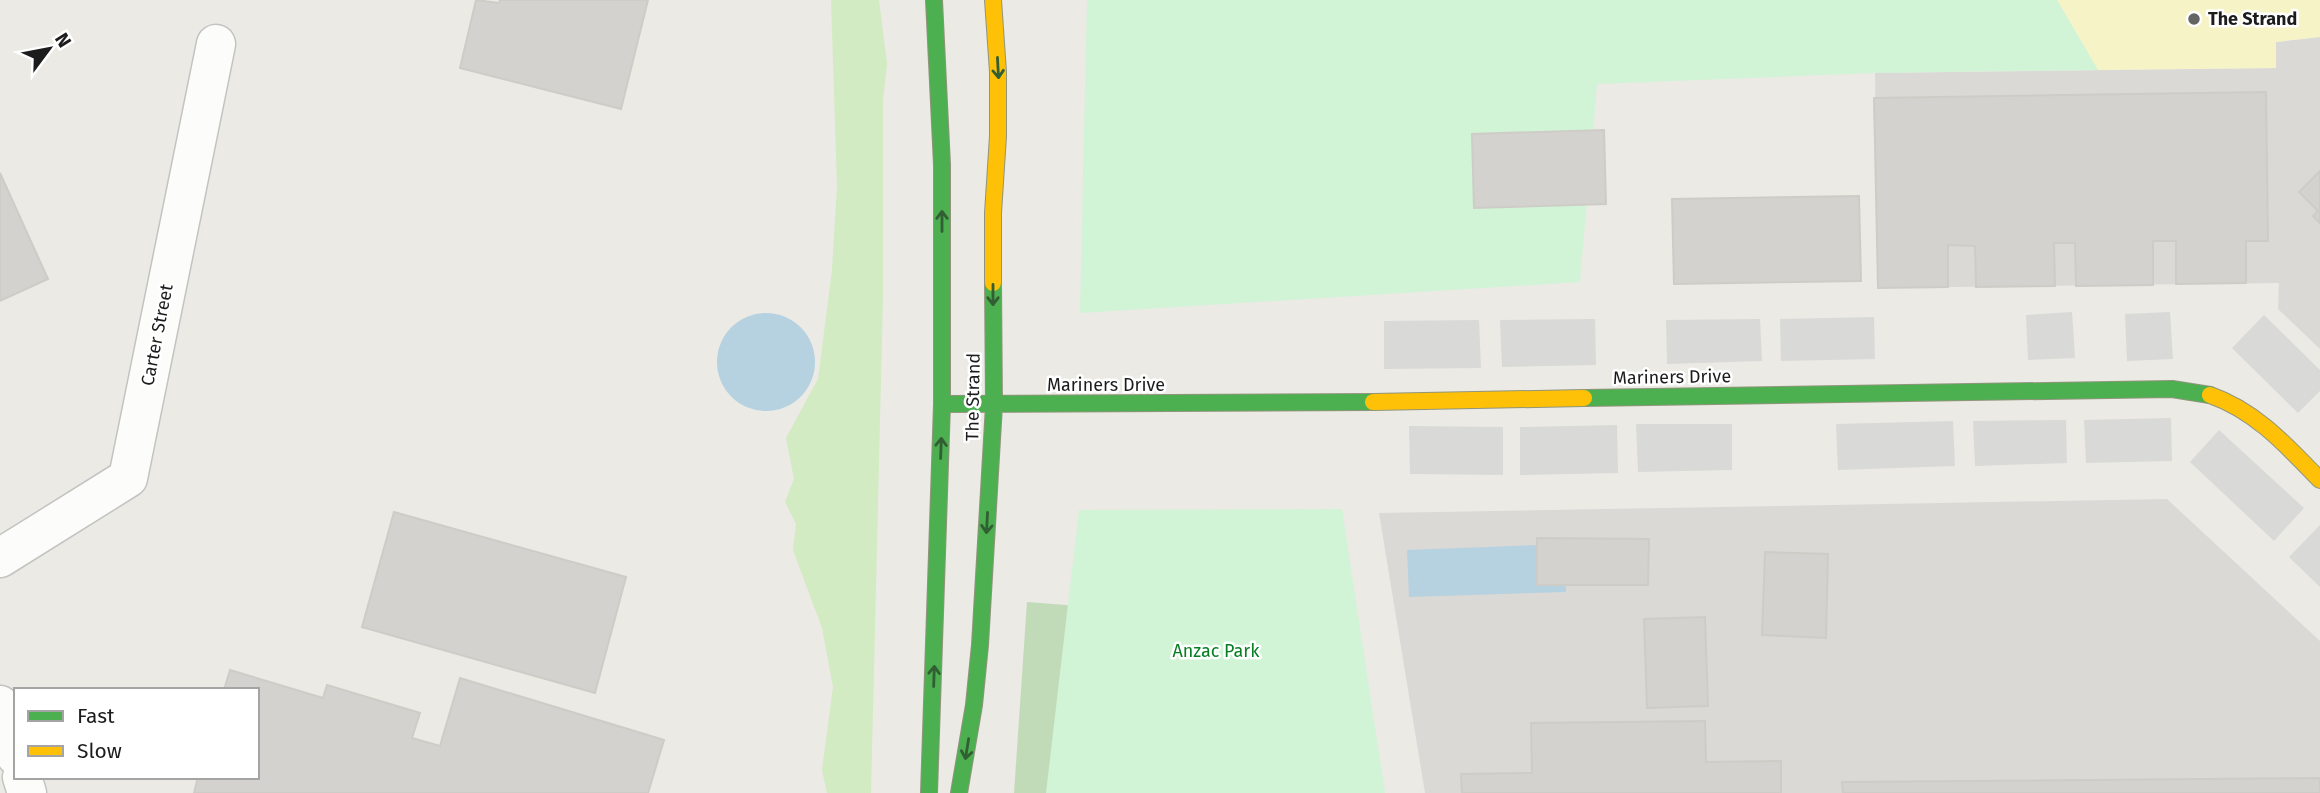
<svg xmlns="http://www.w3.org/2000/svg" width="2320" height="793" font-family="'Fira Sans',sans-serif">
  <rect width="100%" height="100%" fill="#ebeae5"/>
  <path fill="#dad9d6" d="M2320,37V349L2278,309L2279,283L1878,288L1875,73L2276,68V42Z
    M2167,499L2320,641V793H1425L1379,513Z"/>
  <path fill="#d2ebc2" d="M831,0H879L887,64L883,100V296L871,793H827L822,770L833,687L822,628L793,550L796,524L785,502L794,479L786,438L818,379L832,270L837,186Z"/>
  <path fill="#c1dbb9" d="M1027,602L1144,611L1220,793H1014Z"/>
  <path fill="#f6f3c7" d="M2057,0H2320V37L2276,42V68L2098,70Z"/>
  <path fill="#d1f3d6" d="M1087,0H2057L2098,70L1875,73L1597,84L1580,282L1080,313Z
    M1342,509L1385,793H1046L1079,510Z"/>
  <path fill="#d9d9d7" d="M2072,312L2075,358L2028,360L2026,315Z
    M2170,312L2173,359L2127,361L2125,314Z
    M2264,315L2320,370V391L2298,413L2232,348Z
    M1874,317L1875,359L1781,361L1780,319Z
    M1595,319L1596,365L1502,367L1500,320Z
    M1760,319L1762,361L1667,364L1666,320Z
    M1479,320L1481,368L1384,369V321Z
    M2171,418L2172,461L2086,463L2084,420Z
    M2066,420L2067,463L1975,466L1973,421Z
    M1953,421L1955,466L1838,470L1836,424Z
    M1636,424H1732V470L1638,472Z
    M1617,425L1618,473L1520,475V427Z
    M1409,426L1503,427V475L1410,474Z
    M2219,430L2304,508L2274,541L2190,462Z
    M2320,525V587L2289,557Z"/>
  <path fill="#b6d2e0" d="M717 362a49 49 0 1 1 98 0a49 49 0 1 1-98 0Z
    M1565,544L1566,592L1409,597L1407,550Z"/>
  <path fill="#d3d2ce" stroke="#ceccc6" stroke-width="2" d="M476,0L499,3L500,0H648L621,109L460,68Z
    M2266,92L2268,241H2246V283L2176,284V241H2153V285L2076,286L2075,243H2054L2055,286L1976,287L1975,246L1948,245V287L1878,288L1874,98Z
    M1604,130L1606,204L1474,208L1472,134Z
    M2320,171V223L2313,216L2318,211L2299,192Z
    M0,173L48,279L0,301Z
    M1859,196L1861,281L1674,284L1672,199Z
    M394,512L626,577L595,693L362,627Z
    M1537,538L1649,539L1648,585H1537Z
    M1765,552L1828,554L1826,638L1762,635Z
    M1705,617L1708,706L1647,708L1644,619Z
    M230,670L323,698L327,685L420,713L412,738L440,746L460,678L664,740L648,793H194L198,777H257V690H224Z
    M1705,721L1706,762L1781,761V793H1462L1461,774L1532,773L1531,723Z
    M2320,778V793H1843L1842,782Z"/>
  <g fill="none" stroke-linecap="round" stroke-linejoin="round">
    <g stroke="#c3c3c1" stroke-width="41">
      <path id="street" d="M0,558L128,478L216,44
        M0,705L16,756
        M22,777L27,793"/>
    </g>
    <g stroke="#90957c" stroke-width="18">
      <path id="fast" d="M1584,398L2172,389L2210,395
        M942,404L1373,402
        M929,793L942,404V165L934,0
        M959,793L974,705L980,645L994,405L993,283"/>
    </g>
    <g stroke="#90957c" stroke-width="18">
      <path id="slow" d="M993,0L998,72V136L993,213V283
        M2210,395C2256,411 2287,446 2320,480
        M1373,402L1584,398"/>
    </g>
    <use href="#street" stroke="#fcfcfb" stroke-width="38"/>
    <use href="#fast" stroke="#4caf50" stroke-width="16"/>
    <use href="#slow" stroke="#ffc107" stroke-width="16"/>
  </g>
  <defs><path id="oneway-shaft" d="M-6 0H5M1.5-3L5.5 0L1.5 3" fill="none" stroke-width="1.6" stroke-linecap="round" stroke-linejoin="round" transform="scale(1.75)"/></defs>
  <g stroke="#325e33">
    <use href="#oneway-shaft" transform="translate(998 68) rotate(87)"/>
    <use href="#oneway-shaft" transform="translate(942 221) rotate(-90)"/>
    <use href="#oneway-shaft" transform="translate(993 295) rotate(90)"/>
    <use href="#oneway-shaft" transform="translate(941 448) rotate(-88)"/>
    <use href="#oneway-shaft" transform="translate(987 523) rotate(93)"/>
    <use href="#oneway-shaft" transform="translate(934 676) rotate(-88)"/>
    <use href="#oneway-shaft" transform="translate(967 749) rotate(99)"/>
  </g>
  <circle fill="#646462" stroke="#fff" stroke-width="2.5" cx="2194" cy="19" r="7"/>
  <g text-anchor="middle" stroke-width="5" stroke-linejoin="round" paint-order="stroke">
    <g font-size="18" font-weight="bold" fill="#1c1c1c" stroke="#fff" text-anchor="start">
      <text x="2208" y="25">The Strand</text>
    </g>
    <g font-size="18" fill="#1c1c1c" stroke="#fff">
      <text transform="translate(157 335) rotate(-79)" y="6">Carter Street</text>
      <text transform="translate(1672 377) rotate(-1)" y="6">Mariners Drive</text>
      <text x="1106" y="391">Mariners Drive</text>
      <text transform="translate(973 397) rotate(-89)" y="6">The Strand</text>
    </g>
    <g font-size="18" fill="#077e22" stroke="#fff">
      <text x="1216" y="657">Anzac Park</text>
    </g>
  </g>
  <rect x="14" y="688" width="245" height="91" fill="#ffffff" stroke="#a4a4a4" stroke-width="2"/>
  <rect x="28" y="711" width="35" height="10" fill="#4caf50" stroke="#a4a4a4" stroke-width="2"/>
  <text x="77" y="723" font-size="21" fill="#1c1c1c">Fast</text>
  <rect x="28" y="746" width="35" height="10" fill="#ffc107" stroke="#a4a4a4" stroke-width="2"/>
  <text x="77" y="758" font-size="21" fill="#1c1c1c">Slow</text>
  <g transform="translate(49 49) rotate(58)" stroke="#ffffff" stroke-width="5" paint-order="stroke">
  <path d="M0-5L12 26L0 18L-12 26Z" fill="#1c1c1c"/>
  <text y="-10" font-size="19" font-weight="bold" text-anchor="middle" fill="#1c1c1c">N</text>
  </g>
</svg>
